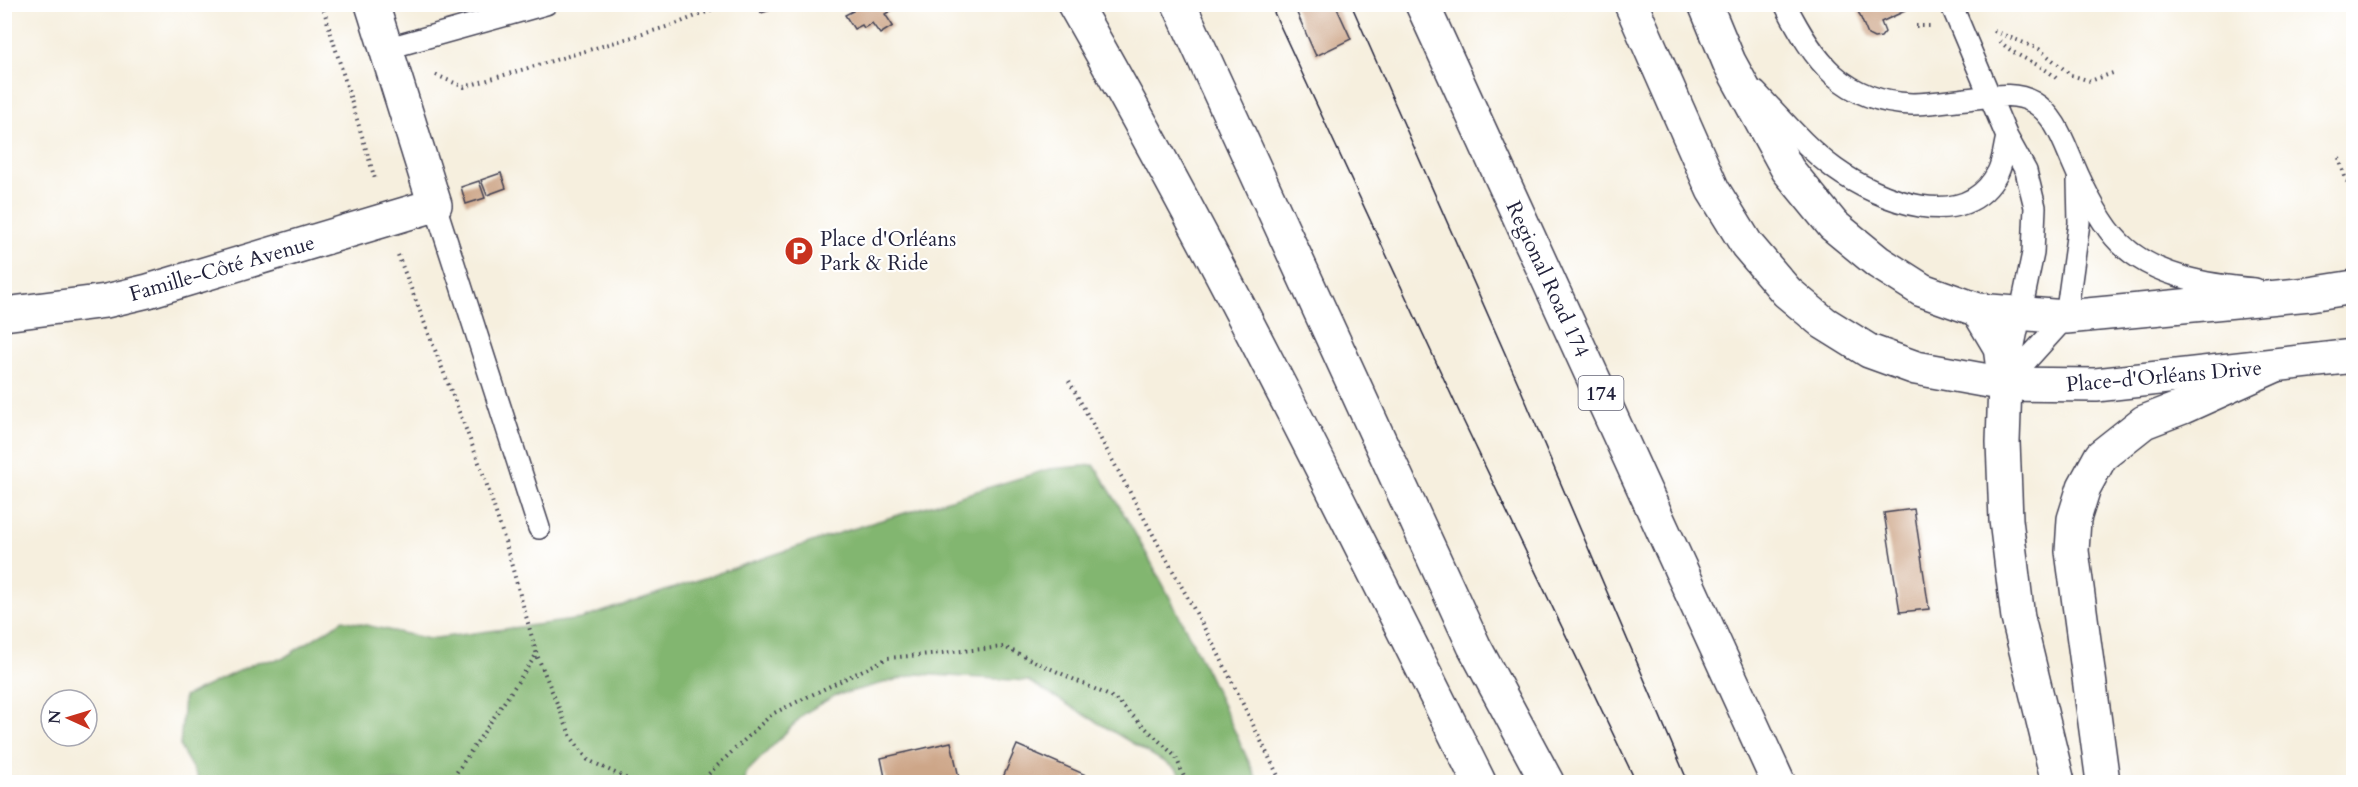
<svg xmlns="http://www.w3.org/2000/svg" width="2358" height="787" font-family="Cardo,serif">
  <rect width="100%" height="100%" fill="#fff"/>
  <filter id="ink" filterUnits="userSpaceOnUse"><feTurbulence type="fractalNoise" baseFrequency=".0167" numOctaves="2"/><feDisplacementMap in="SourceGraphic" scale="12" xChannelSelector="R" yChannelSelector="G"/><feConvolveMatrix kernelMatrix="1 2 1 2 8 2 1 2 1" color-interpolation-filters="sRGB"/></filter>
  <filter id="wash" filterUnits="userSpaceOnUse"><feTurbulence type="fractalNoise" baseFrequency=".008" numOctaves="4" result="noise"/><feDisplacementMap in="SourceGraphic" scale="24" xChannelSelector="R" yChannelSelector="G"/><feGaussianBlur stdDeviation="1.35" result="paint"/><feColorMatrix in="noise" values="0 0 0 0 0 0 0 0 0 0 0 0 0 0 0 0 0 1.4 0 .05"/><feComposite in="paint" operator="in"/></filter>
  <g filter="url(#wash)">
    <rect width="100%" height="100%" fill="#f6efde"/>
    <path fill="#82b670" stroke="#526c56" stroke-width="1.5" d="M1094,465C1158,565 1209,674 1258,782H1185L1176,769L1028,681L918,674L834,696L805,713L746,773L745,782H200L180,747L184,697L257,662L282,659L343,620L429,639L581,619L839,533L1049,469Z"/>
    <g id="blocks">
      <path fill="#cda688" d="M759,4H787V5L761,13Z
        M852,4H888L892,10L885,14L893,26L880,34L872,23L864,28L862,25L854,29L845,15L853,11L850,7Z
        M1293,4H1335L1351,39L1316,56Z
        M1855,4H1902L1905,11L1881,22L1885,32L1881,37L1874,38L1868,35Z
        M501,173L506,188L487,195L481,180Z
        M479,181L485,198L466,204L461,187Z
        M1914,509L1929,609L1900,612L1884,513Z
        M951,742L960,782H886L881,758Z
        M1017,745L1086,775L1082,782H1001Z"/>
    </g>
  </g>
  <g filter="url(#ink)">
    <use href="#blocks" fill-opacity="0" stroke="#424153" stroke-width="1.5"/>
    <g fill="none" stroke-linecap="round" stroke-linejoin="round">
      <g stroke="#424153" stroke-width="24">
        <path id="lane" d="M1785,4C1814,61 1843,102 1912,104C1933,104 1954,100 1975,98C1994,96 2016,92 2033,102C2054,114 2063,140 2072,161C2083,187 2101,224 2120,243C2154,277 2210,285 2255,289
          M1951,4L2007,137L2026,171L2035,207L2033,253L2009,369
          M385,49L546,4
          M1756,92C1781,118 1806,148 1835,169C1878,200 1966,236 1998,172C2003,162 2004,148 2007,137
          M435,205L539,528
          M2006,383L2066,317L2079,223L2078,181"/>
      </g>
      <g stroke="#424153" stroke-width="36">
        <path id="street" d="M4,314L106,301L148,291L435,205L372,4"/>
      </g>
      <g stroke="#424153" stroke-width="36">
        <path id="secondary" d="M1631,4L1713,190L1747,245L1787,292L1824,323L1869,351L1916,368L2005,384L2096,385L2354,356
          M1705,4L1729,62L1788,170L1833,225L1878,262L1922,290L1978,310L2066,317L2310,294L2354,287"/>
      </g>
      <g stroke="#424153" stroke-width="36">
        <path id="highway" d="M1074,4C1219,258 1349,521 1479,782
          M1179,4L1474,646L1547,782
          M1422,4L1778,782
          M1978,310L2000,347L2005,384L2003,442L2006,520L2018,618L2058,782
          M2103,782L2072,551L2074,519L2084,487L2101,456L2144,422L2183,407L2274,366"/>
      </g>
      <path stroke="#424153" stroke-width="4" stroke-dasharray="1.5 4.5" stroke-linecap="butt" d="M322,4L375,179
        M864,4L866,9
        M1916,26H1930
        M1994,31L2039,49L2071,75L2090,81L2113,73
        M2000,41C2018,60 2041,62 2058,80
        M436,75L464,87L673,25L727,4
        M2339,158L2346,180L2354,190
        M398,255L483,473L504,538L537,655L571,737L588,760L634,782
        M1069,381L1219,655L1281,782
        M450,782L536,655
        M700,782L772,714L888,658L1004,647L1114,698L1176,757L1186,782"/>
      <use href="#lane" stroke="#fff" stroke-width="21"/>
      <use href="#street" stroke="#fff" stroke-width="33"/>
      <use href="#secondary" stroke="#fff" stroke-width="33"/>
      <use href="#highway" stroke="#fff" stroke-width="33"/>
      <path stroke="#22223b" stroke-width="1.5" d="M1270,4L1462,418L1636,782
        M1351,4L1518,383L1688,782"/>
    </g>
  </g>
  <defs>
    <g id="parking-disc" transform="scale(1.5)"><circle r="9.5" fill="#c8321e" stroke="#fff"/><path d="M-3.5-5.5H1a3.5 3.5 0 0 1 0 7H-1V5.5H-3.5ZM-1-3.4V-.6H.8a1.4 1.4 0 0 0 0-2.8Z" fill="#fff"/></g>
  </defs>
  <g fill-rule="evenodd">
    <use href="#parking-disc" x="799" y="251"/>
  </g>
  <g text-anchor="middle" stroke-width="4.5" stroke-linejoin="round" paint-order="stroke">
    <rect fill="#fff" stroke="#646476" stroke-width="1.5" x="1578.5" y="376" width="45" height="34" rx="4.5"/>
    <g font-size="20" font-weight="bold" fill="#22223b">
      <text x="1601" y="400">174</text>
    </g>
    <g font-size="21" fill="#22223b" stroke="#fff" text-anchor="start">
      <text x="820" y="246">Place d'Orléans<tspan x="820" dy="24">Park &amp; Ride</tspan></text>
    </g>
    <g font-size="21" fill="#22223b" stroke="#fff">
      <text transform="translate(222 268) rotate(-16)" y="7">Famille-Côté Avenue</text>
      <text transform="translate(1548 279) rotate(65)" y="7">Regional Road 174</text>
      <text transform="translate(2164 376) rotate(-5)" y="7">Place-d'Orléans Drive</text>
    </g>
  </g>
  <rect width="2358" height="787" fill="none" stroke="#fff" stroke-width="24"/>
  <g transform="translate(69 718) rotate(274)"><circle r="28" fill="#ffffff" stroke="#a7a7b1" stroke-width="1.5"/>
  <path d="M0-4.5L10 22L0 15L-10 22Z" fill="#c8321e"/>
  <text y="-9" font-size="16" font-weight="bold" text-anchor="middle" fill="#22223b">N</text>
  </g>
</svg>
